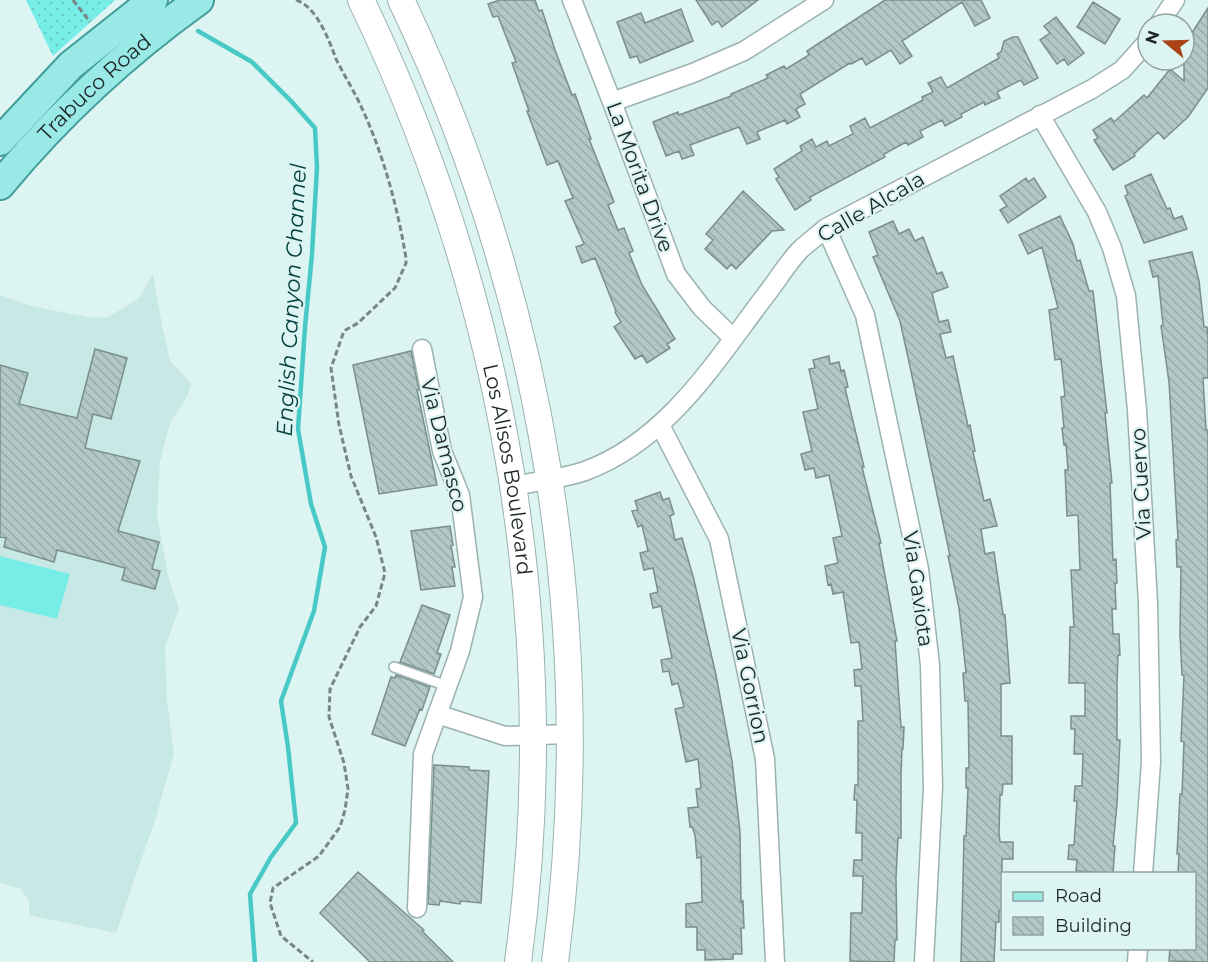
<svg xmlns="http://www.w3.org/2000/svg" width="1208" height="962" font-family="Montserrat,sans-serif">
  <defs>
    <pattern id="grass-dots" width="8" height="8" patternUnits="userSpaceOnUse" patternTransform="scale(1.5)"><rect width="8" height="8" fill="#77ede8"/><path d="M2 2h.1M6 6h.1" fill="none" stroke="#66cbc7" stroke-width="1.8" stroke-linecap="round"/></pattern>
    <pattern id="building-back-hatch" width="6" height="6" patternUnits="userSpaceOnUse" patternTransform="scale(1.5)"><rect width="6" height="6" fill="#b1c8c6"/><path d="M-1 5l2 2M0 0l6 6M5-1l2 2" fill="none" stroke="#98acaa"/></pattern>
  </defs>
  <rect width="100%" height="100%" fill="#dcf4f2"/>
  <path fill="#c8e8e6" d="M153,274L162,325L170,361L191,383L188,395L170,423L160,462L157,515L168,575L179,609L165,647L167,701L174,753L156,817L116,933L29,915V901L20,888L0,883V295L31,306L92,318L109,317L139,298Z"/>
  <path fill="url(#grass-dots)" d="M26,0H115L53,56Z"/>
  <path fill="#77ede8" d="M0,556L70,574L57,619L0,605Z"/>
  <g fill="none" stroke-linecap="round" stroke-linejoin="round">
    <path stroke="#49c9c5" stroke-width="4.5" d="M198,31L252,62L291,101L315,128L317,168L312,254L305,327L298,429L311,504L325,547L314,611L281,701L288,747L296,823L271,857L250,894L255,962"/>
  </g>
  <path fill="url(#building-back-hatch)" stroke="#798f8d" stroke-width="1.5" d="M500,0H535L539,11L542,10L555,50L572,95L575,94L591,139H589L614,202L608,205L618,230L624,228L633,251L629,253L642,285L675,339L667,344L670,348L647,363L642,355L635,359L614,327L621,322L615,312L616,311L595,258L582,263L576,247L584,244L565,201L573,198L558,161L547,165L527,111H529L512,63L516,62L498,16L493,17L488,4Z
    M696,0H758L722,27L718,21L712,25Z
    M885,0H981L990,18L975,26L962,2L902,41L912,56L900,64L891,50L866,65L862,58L851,64L850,63L800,94L805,104L796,109L800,117L787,124L785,120L757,132L760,139L747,144L739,127L690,145L694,155L682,159L679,151L666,156L653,122L678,112L679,115L731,96V94L768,78L766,75L784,66L786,69L809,55L807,51Z
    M1093,2L1120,19L1105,44L1077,27Z
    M1208,8V88L1188,117L1164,139L1158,132L1134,154L1135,156L1113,170L1094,140L1098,138L1093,130L1111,118L1114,122L1144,95L1147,98L1170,69L1184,81V45Z
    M681,9L693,41L640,63L637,56L630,58L617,22L641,13L645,23Z
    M1056,17L1084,53L1068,65L1064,59L1057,64L1040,40L1050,33L1044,26Z
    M1013,37H1018L1038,78L1024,85L1021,80L997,92L1000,98L985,105L984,102L961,114L962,117L945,126L942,120L920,131L923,137L908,145L906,142L884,154L885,157L810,197L811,200L795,210L776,179L779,177L774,169L802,151L800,146L812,139L816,147L827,141L829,146L853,134L850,126L865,118L870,128L923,100L922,97L933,92L928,83L941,77L947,88L999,58L997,54L1001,52L1004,41Z
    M1151,174L1167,209L1170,208L1174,219L1182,216L1187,229L1144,243L1125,196L1128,194L1125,186Z
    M1026,178L1028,182L1034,178L1046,197L1008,223L1000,210L1007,206L1000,196Z
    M743,191L784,230L772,231L736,269L731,264L727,269L705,249L713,240L706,234Z
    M1060,216L1073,244L1077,261L1080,260L1089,291H1093L1107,413H1105L1112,483H1110L1113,560L1116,559L1117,583H1115L1116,609H1112L1113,634H1119L1120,655H1118L1117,682V740H1120L1117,804L1113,846H1115L1113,873L1076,871L1077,860L1068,859L1069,845H1074L1077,801H1074L1075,786H1082L1083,754H1074L1075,729H1071V716H1085V683H1069L1070,627H1074L1071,570H1080L1078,515L1067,516L1065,470H1068L1066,444L1064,445L1062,428H1064L1061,397L1065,396L1061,359L1055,360L1049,310L1058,308L1042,247L1028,254L1019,235Z
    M893,221L899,234L909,229L915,241L923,237L937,274L942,272L948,287L932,293L939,322L948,320L951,332L940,334L946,358L953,356L968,426L970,425L975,451L973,452L984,501L990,499L997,526L981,529L985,554L994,552L1003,614L1005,615L1010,683L1001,684V736H1012V784H1003L1002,795H1000L999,833L1000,842H1013V859H1002V911H999V922H996L994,962H961L964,836H966L968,788H966V768H969L968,701H965L963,673H966L959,608L948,556H950L909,362L900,321L873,257L878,255L869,232Z
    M1192,252L1199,281L1204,327H1207L1208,338V378H1203L1206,430H1208V962L1169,961L1170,948H1194V873H1178L1179,854H1177L1180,794H1182L1184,742L1181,741L1184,675H1182L1180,634L1181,567H1177L1176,540L1178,539L1169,382L1161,326L1163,325L1158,276L1153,277L1149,261Z
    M95,349L127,358L111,419L93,414L85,448L140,461L118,531L159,542L152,569L160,571L155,589L122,580L125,568L57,550L54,562L4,547L6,538L0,537V365L28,373L19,404L77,418Z
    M411,351L419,390H417L437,485L379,494L353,365Z
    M829,356L830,364L839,362L841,371L844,370L848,387L845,388L864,467H862L881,543H879L897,641H895L901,727H904L903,749H902L901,774V838H898L896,878L897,940H895L894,962L850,961L851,913H862L863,876H853L854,860H862V833H856L857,800H854L855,785H858V721H863L861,686H855L854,670L862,669L859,642L851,643L843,592L833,594L831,584L828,585L825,566L838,563L833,538L842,536L829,475L816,478L814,468L805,470L801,454L812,451L803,412L818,409L809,369L815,368L813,360Z
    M660,492L663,500L669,498L674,514L670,516L675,540L682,538L694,580L716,675L732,761L740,832L741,902L743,901L744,928H741L742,954H733V959L705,960V950H697V927H686V904L702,902L701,857L697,858L695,835L692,827H690L688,808L698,807L696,789L701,788L698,759L686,762L675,709L684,707L678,683L672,685L669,671L663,672L661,660L672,658L661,606L653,608L650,594L658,592L653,568L644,570L640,553L648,551L642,525L638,527L632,511L638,510L635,501Z
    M450,526L453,545L451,546L455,567H452L455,586L421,590L411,531Z
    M422,605L450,615L437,653L441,654L434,674L400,662Z
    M396,675L430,687L422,710L420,709L405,746L372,734L391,677L395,678Z
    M434,765L469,767V770L489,771L481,903L461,901L460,904L440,901L439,905L428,904Z
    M358,872L424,930L422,931L453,962H370L320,913Z"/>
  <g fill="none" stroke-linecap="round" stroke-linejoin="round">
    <g stroke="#9bb2b0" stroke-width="12">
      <path id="lane" d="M394,667L447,686"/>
    </g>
    <g stroke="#9bb2b0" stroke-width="21">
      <path id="street" d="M572,0L612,102L676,274L702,308L733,338
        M1159,24L1175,0
        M612,102L693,73L744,51L824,0
        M1040,115L1097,212L1112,248L1126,296L1137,410L1148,603L1151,762L1143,874
        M826,228L865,315L919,569L930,665L933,787L924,962
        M660,425L719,539L765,759L775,962
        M514,486C537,481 562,479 585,471C667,441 715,362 765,296C777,281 788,262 801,249C809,242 818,235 826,228L1092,89L1122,70L1148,41
        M437,714L505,736L570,734
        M417,908L423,754L460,651L473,597L460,495L442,451L422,349
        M1137,962L1138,948"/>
    </g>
    <g stroke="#9bb2b0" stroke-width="28">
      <g id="secondary">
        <path id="s1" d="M361,0C505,298 563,633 518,962"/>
        <path d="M401,0C543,297 599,635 555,962"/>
      </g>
    </g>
    <g stroke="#429c98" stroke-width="32">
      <g id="primary">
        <path d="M0,141L71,65L153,0"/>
        <path id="s2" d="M0,185C58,115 125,53 199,0"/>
      </g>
    </g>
    <path stroke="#778786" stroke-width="3" stroke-dasharray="6 3" stroke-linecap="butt" d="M73,0L90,22
      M296,0C317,7 329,40 336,59C343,73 351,86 358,100C382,149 397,204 406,258V263L395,288L358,323L344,331L331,368L339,425L351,476L376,537L385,573L376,606L360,627L330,689L329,717L344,763L348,789L345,810L340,827L319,856L273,888L270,903L281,936L313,962"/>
    <use href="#lane" stroke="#fff" stroke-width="9"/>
    <use href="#street" stroke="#fff" stroke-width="18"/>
    <use href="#secondary" stroke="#fff" stroke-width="26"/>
    <use href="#primary" stroke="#99e9e6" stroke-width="28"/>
  </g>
  <g text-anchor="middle" stroke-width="4.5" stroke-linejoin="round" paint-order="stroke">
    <g font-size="21" fill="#1e2726" stroke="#dcf4f2">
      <text dy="7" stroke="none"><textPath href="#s2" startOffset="136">Trabuco Road</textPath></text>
      <text transform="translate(640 177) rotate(70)" y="7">La Morita Drive</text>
      <text transform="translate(871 207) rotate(-30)" y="7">Calle Alcala</text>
      <text transform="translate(444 445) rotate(76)" y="7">Via Damasco</text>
      <text dy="7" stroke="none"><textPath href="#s1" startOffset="494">Los Alisos Boulevard</textPath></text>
      <text transform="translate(1141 484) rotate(-93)" y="7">Via Cuervo</text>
      <text transform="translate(918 589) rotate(82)" y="7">Via Gaviota</text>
      <text transform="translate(750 686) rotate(78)" y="7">Via Gorrion</text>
    </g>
    <g font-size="22" font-style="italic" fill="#04413f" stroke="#dcf4f2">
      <text transform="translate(291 300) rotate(-87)" y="8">English Canyon Channel</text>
    </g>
  </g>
  <rect x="1001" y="872" width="195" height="78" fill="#dcf4f2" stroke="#90a2a0" stroke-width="1.5"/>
  <rect x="1013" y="892" width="30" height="9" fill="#99e9e6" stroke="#90a2a0" stroke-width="1.5"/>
  <text x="1055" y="902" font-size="18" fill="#1e2726">Road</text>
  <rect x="1013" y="917" width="30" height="18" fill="url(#building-back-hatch)" stroke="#90a2a0" stroke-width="1.5"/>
  <text x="1055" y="932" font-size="18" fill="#1e2726">Building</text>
  <g transform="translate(1166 42) rotate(289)"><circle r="28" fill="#dcf4f2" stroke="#90a2a0" stroke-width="1.5"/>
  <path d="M0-4.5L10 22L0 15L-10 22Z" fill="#a94416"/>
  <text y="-9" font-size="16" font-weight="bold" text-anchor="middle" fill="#1e2726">N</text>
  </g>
</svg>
